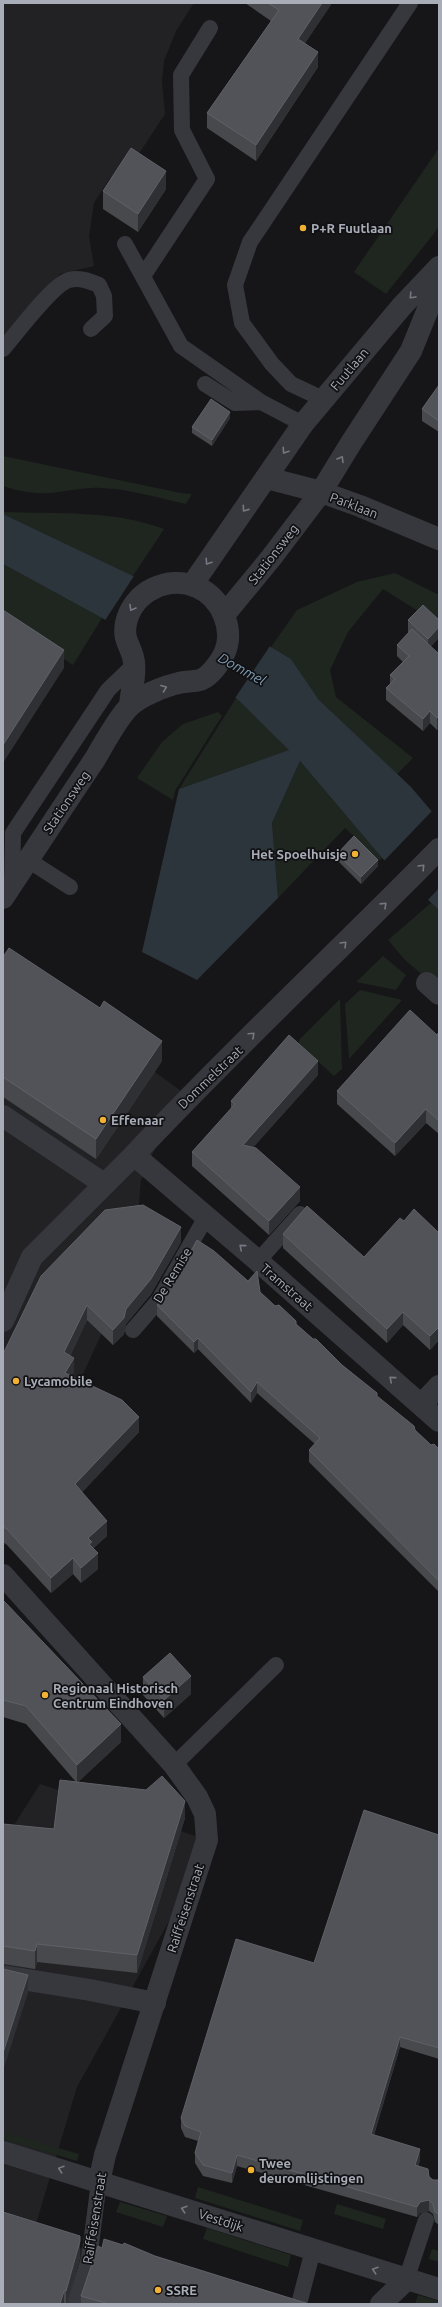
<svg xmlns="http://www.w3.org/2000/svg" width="442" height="2307" font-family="Ubuntu,sans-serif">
  <rect width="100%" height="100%" fill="#161618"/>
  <path fill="#222225" d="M3,3H194L176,31L164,61L162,82L165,114L119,184L110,178L94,203L89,236L94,266L60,274L3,338Z
    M5,962L181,1091L141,1180L134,1263L3,1549V965Z
    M40,1784L213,1842L77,2087L33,2234L271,2304H3V1832L9,1833Z"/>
  <path fill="#1e261f" d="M439,148V227L386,294L354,272Z
    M3,456L181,493L192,494L186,504C158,498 130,489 101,488C83,487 66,492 49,493C34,494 17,491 3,486Z
    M3,512C57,514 114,510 164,529L133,576L3,514Z
    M3,564L102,618L73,665L3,619Z
    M395,573L439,595V630L418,611L383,589L348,632L330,670L336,697L413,758L396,775L319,700L291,659L271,647L297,610L357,582Z
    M236,698L290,750L179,789Z
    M218,712L222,716L175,791L173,800L137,778L162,742L183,724Z
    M300,761L382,858L376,863L358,840L345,828L278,898L272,823Z
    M431,903L439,909V989L405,960L388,940Z
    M383,956L406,975L396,990L356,982Z
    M360,990L402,1000L349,1059L345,1004Z
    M340,999L342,1069L334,1076L299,1044V1040Z
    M3,2132L79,2154L77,2161L3,2139Z
    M198,2187L303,2220L300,2231L195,2198Z
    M120,2202L167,2216L163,2227L116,2212Z
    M337,2204L386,2219L383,2229L334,2214Z
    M207,2228L291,2255L288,2267L203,2239Z
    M432,2249L439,2251V2262L429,2259Z
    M418,2295L439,2301V2304H415Z"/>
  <path fill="#2c353c" d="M3,514L129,574L271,647L291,659L319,700L411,787L439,820V910L382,858L300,761L272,823L278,898L197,980L142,952L179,789L289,750L236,698L102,618L3,564Z"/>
  <path fill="#161618" d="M134,576L270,646L235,698L104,622Z
    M432,811L439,818V888L427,901L384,861Z"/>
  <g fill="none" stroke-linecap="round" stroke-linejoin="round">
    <path stroke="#37383d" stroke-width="16" d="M125,244L181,346L261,402L303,424
      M143,276L207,179L182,130L181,75L210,28
      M3,349C16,334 53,284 69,280C79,277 89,281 99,285L104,296L105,316L91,329
      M205,384L235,403L261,402
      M323,399L291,384L272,364L242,323L235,285L250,242L410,3
      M28,860L70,887
      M12,884L13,833L108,690L134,665
      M258,1261L300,1214
      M133,1330L159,1300L206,1217
      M174,1765L276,1665
      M406,2280L426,2220
      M75,2304L89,2259L99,2182
      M299,2304L313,2250"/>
    <path stroke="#37383d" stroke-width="22" d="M3,1116L104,1184
      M3,1321L32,1257L134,1155
      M3,1976L90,1990L155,2003
      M381,2304L406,2280"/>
    <path stroke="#37383d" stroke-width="22" d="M439,849C338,952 232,1050 134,1155L258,1261L439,1421
      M427,983L439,994
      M421,1405L439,1386
      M3,1575L174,1765L197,1797L205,1814L207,1840L105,2155L99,2182"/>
    <path stroke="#37383d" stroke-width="22" d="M267,478L321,492L360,506L439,539
      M192,585L303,424L402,306L439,267
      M224,615L271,558L321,492L351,443L411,351L439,282
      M3,898C34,851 64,805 95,759C104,744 118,717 130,706C140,696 165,686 179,683C186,681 193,682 200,680C209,677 218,665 223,656C236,631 222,598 197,587C168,575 133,591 126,623C123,639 129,643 133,657C137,671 131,691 130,705
      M3,2152L439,2289"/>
  </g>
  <path fill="#47494d" d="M245,3H332L305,43L318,67L256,161L207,128V113L271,21Z
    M166,189L138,232L103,209V191Z
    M439,385V432L422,421V409Z
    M230,418L212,446L192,433V427Z
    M423,605L431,647L439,654V727L437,730L430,723L423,731L386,700V688L390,684V675L403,662L397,656V645L409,632H408V620Z
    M337,854L378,866L361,884L337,860Z
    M3,957L162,1061L96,1159L3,1097Z
    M439,1032V1134L426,1123L395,1156L337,1104V1091L437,1035Z
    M318,1075L253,1147L300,1201L269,1235L192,1166V1152L231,1109V1101Z
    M404,1221L439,1233V1340L430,1350L403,1325L387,1343L283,1248V1234L364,1257Z
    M181,1242L151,1294L126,1324L124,1334L113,1345L87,1320L70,1356L74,1374L72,1377L139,1432L82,1492L107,1536L93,1548L98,1569L81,1583L73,1574L51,1593L7,1545L3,1542V1354Z
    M260,1292L431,1445L439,1449V1592L309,1462V1450L315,1444L257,1393L251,1403L198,1349L194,1353L157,1316V1305Z
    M3,1600L121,1742L78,1782L185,1818L137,1973L37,1962L35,1969L3,1964V1824L54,1829L76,1782L26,1724L3,1717Z
    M143,1677L191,1694L164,1718L143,1695Z
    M439,1835V2059L400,2047L374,2135L420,2160L418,2166L433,2180H439V2225L435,2222L433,2214L429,2211L420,2213L417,2217L237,2166L232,2183L203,2176L195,2163V2153L198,2141L185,2137L181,2128V2118L314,1963Z
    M102,2248L155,2256L309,2304H81V2296Z
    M80,2252V2257L67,2304H3Z"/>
  <path fill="#2f3033" d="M322,3H332L298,54V39Z
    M318,52V67L256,161V145Z
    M166,171V189L138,232V214Z
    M230,412V418L212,446V440Z
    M439,627V638L428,650V639Z
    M64,650V668L3,763V745Z
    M430,711V723L423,731V719Z
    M439,716V727L437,730V718Z
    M378,860V866L361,884V877Z
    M162,1041V1061L96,1159V1139Z
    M318,1061V1075L243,1159V1145Z
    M426,1109V1123L395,1156V1143Z
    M300,1187V1201L269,1235V1221Z
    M181,1227V1242L151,1294L126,1324L124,1334L113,1345V1330L126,1309Z
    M87,1305V1320L64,1368V1352Z
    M403,1312V1325L387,1343V1329Z
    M439,1327V1340L430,1350V1336Z
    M198,1338V1349L194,1353V1342Z
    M74,1358V1374L65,1389V1373Z
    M257,1382V1393L251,1403V1392Z
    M139,1417V1432L75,1500V1484Z
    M107,1521V1536L92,1550V1557L88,1538Z
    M98,1553V1569L81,1583V1568Z
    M73,1558V1574L51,1593V1578Z
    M191,1676V1694L164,1718V1700Z
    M121,1724V1742L77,1783V1765Z
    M185,1801V1818L137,1973V1955Z
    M37,1944V1962L35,1969V1951Z
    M28,1975V1993L3,2071V2053Z
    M400,2037V2047L371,2144V2134Z
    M420,2149V2160L415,2175V2165Z
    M237,2155V2166L232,2183V2173Z
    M429,2200V2211L420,2213L417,2217V2207L420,2202Z
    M80,2236V2257L67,2304H66V2291Z
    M64,2291V2304H60Z"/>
  <path fill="#525359" stroke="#5f6168" d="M268,3H322L298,39L318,52L256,145L207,113L279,10Z
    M131,148L166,171L138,214L103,191Z
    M439,385V421L422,409Z
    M211,399L230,412L212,440L192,427Z
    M423,605L439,620V627L428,639L408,620Z
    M3,610L64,650L3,745Z
    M412,629L439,654V716L437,718L430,711L423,719L386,688L395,679L390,675L409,656L397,645Z
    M354,836L378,860L361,877L337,854Z
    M9,948L100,1008L104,1001L162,1041L96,1139L3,1077V957Z
    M410,1010L437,1035L439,1032V1121L426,1109L395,1143L337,1091Z
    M289,1035L318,1061L243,1145L256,1148L300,1187L269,1221L192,1152L235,1104L231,1101Z
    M143,1205L181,1227L151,1279L126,1309L124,1318L113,1330L87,1305L64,1352L74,1358L65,1373L122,1400L139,1417L75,1484L107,1521L88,1538L92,1542L89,1544L98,1553L81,1568L73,1558L51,1578L7,1529L3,1527V1354L41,1276L105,1210Z
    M307,1206L364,1257L400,1218L404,1221L414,1209L439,1233V1327L430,1336L403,1312L387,1329L283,1234Z
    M197,1240L214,1251L248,1281L257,1271L260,1292L275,1306L279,1305L296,1321V1324L313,1339H316L342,1365L377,1393V1396L414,1426L415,1430L431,1445L434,1444L439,1449V1581L309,1450L320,1438L257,1382L251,1392L198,1338L194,1342L157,1305L167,1294Z
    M3,1600L121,1724L77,1765L26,1706L3,1700Z
    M170,1653L191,1676L164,1700L143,1677Z
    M162,1776L185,1801L137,1955L37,1944L35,1951L3,1946L4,1940H3V1824L54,1829L60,1780L146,1790Z
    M364,1810L439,1835V2048L400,2037L371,2134L420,2149L415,2165L428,2169L429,2177L433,2180H439V2214L435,2212L433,2204L429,2200L420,2202L417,2207L237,2155L232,2173L203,2165L195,2153L201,2132L185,2126L181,2118L236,1939L314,1963Z
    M3,1969L28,1975L3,2053Z
    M3,2212L80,2236V2241L66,2291H64L60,2304H3Z
    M104,2239L123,2245L124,2243L155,2256L309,2304H109L81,2296L98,2246L102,2248Z"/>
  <defs><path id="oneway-chevron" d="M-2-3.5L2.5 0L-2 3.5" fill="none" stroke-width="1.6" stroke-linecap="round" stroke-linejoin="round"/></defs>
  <g stroke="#757881">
    <use href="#oneway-chevron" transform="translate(412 296) rotate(133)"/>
    <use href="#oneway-chevron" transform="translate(285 451) rotate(124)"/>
    <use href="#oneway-chevron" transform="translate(341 459) rotate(-59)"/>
    <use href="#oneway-chevron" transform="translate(245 509) rotate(125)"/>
    <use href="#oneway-chevron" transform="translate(208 562) rotate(124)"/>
    <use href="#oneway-chevron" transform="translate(132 608) rotate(120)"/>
    <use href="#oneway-chevron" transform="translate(164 688) rotate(-21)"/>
    <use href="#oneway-chevron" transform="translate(422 867) rotate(-46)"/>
    <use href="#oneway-chevron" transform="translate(384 905) rotate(-44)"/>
    <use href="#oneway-chevron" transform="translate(344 944) rotate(-45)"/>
    <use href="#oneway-chevron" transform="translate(252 1035) rotate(-43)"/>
    <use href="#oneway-chevron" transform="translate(242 1247) rotate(-139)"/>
    <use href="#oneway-chevron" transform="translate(392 1379) rotate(-139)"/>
    <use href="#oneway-chevron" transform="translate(61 2169) rotate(-162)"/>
    <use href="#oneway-chevron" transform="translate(184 2209) rotate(-162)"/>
    <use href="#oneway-chevron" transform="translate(375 2270) rotate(-162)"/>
  </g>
  <g fill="#f2b134" stroke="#111113" stroke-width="1.5">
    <circle cx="303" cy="228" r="4"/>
    <circle cx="355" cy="854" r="4"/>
    <circle cx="103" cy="1120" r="4"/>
    <circle cx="16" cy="1381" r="4"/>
    <circle cx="45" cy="1695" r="4"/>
    <circle cx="251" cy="2170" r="4"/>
    <circle cx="158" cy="2290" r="4"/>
  </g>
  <g text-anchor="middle" stroke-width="3.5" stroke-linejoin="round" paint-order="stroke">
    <g font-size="13" font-weight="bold" fill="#a8adb8" stroke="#111113" text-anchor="start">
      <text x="311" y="233">P+R Fuutlaan</text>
      <text x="347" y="859" text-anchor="end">Het Spoelhuisje</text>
      <text x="111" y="1125">Effenaar</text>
      <text x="24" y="1386">Lycamobile</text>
      <text x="53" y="1693">Regionaal Historisch<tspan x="53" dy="15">Centrum Eindhoven</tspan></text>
      <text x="259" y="2168">Twee<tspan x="259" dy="15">deuromlijstingen</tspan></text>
      <text x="166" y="2295">SSRE</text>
    </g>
    <g font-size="13" fill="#a8adb8" stroke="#111113">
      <text transform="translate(349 369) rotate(-50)" y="5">Fuutlaan</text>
      <text transform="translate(354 505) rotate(21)" y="5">Parklaan</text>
      <text transform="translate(273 554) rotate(-52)" y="5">Stationsweg</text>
      <text transform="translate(66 802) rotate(-56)" y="5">Stationsweg</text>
      <text transform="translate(210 1077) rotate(-44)" y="5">Dommelstraat</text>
      <text transform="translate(172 1275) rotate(-59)" y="5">De Remise</text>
      <text transform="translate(287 1287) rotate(41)" y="5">Tramstraat</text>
      <text transform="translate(185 1908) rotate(-72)" y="5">Raiffeisenstraat</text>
      <text transform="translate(94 2218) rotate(-81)" y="5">Raiffeisenstraat</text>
      <text transform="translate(221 2220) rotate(18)" y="5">Vestdijk</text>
    </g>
    <g font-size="14" font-style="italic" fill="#7f9bb3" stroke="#111113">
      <text transform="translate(242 669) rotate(29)" y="5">Dommel</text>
    </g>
  </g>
  <rect width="442" height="2307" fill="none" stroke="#a8adb8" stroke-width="8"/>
</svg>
